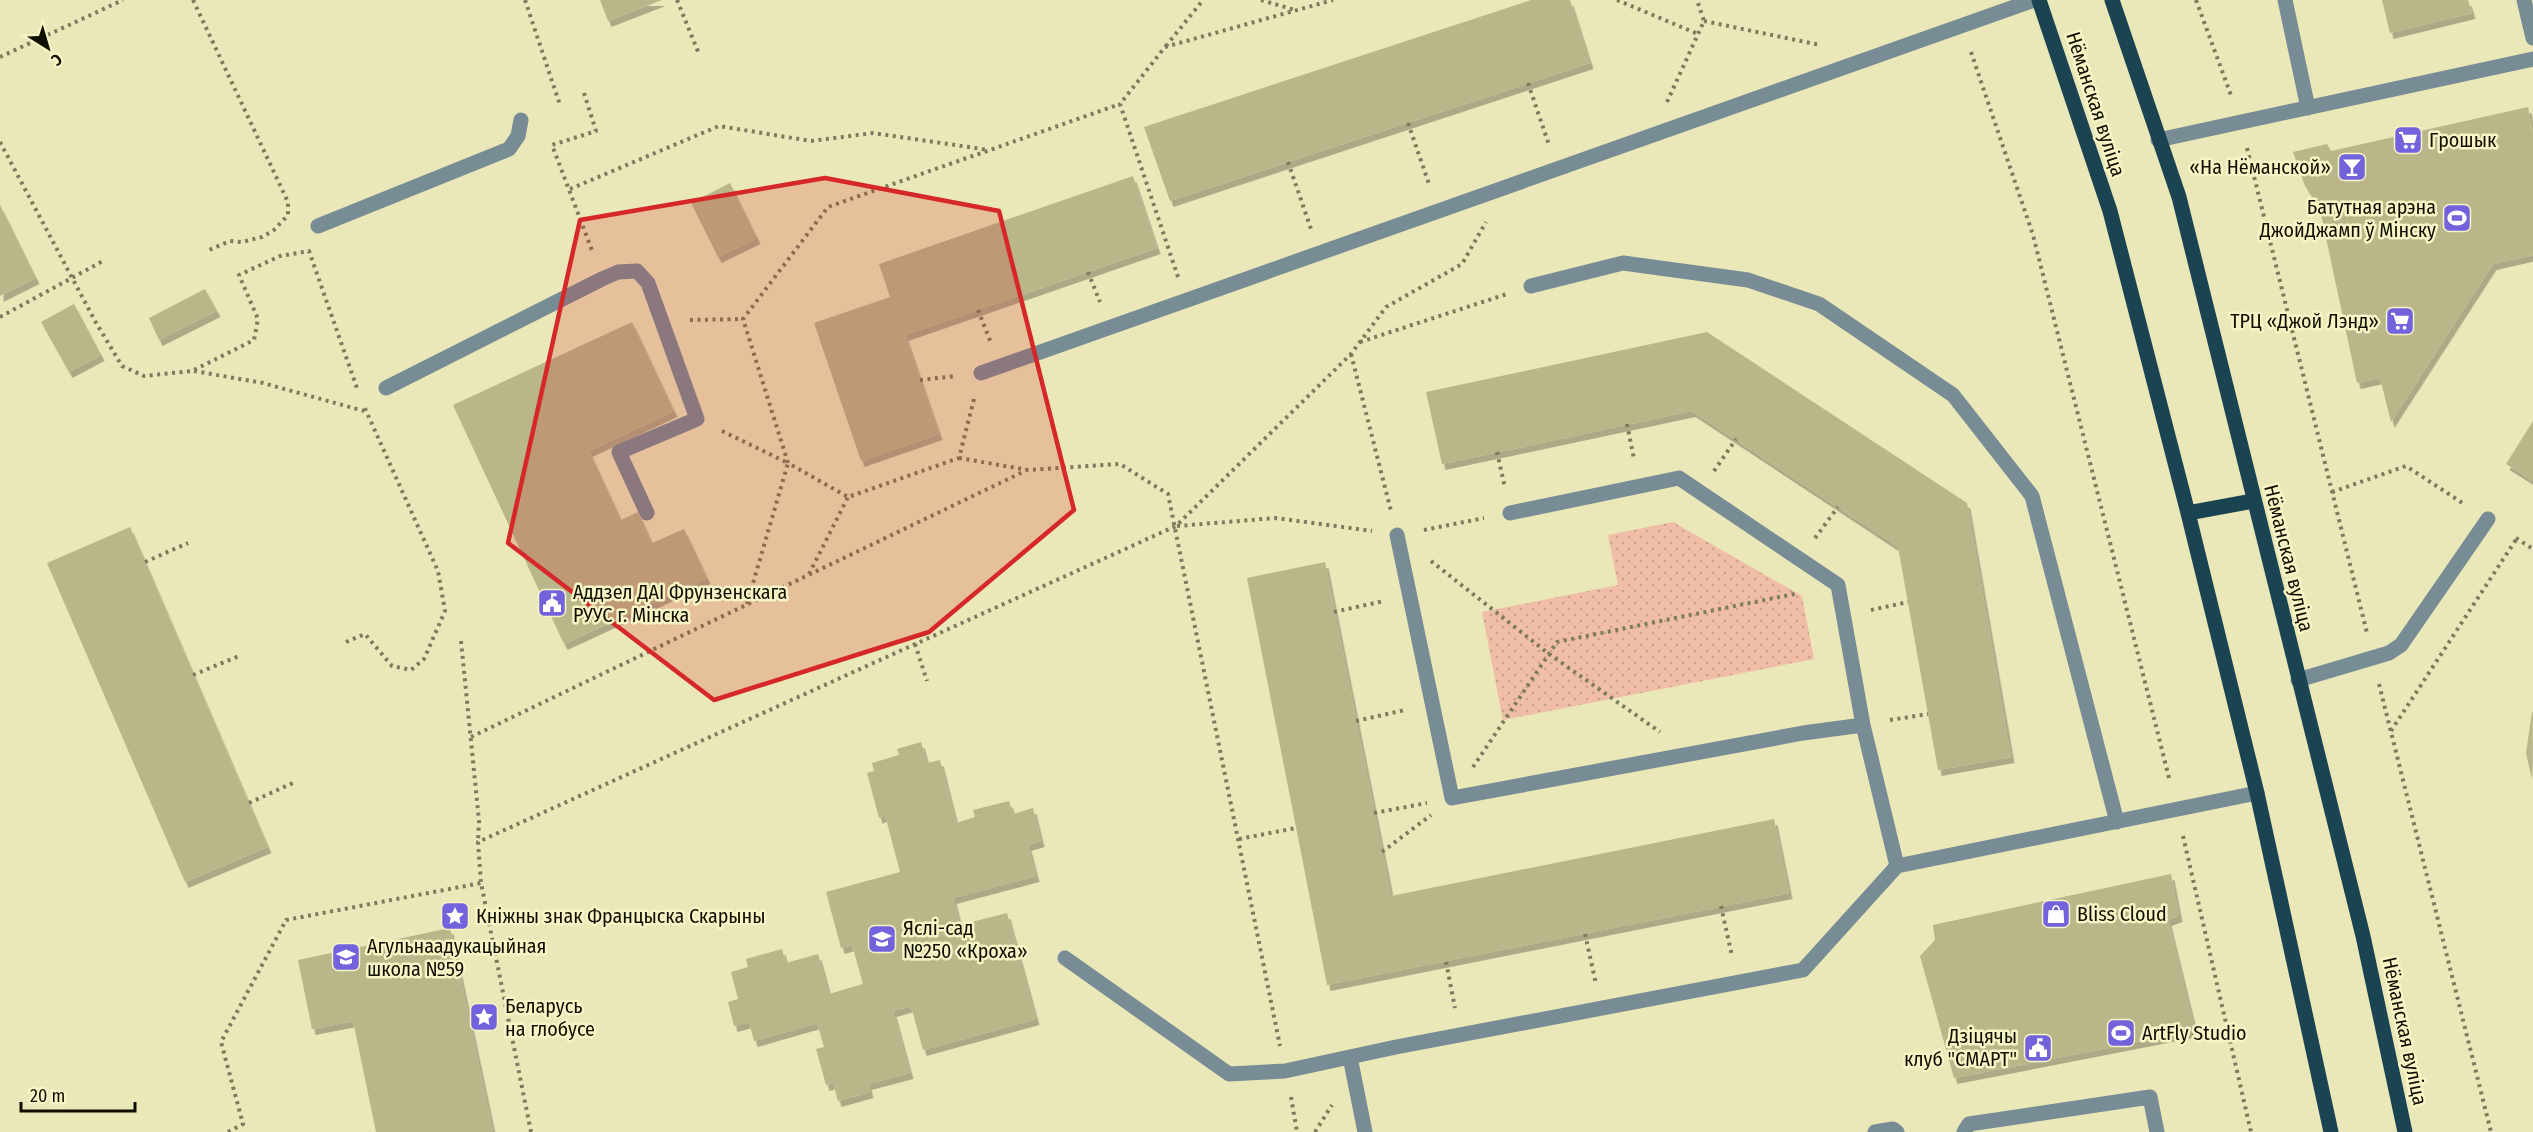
<svg xmlns="http://www.w3.org/2000/svg" width="2533" height="1132" font-family="'Fira Sans Condensed',sans-serif">
  <defs>
    <pattern id="park-dots" width="8" height="8" patternUnits="userSpaceOnUse" patternTransform="scale(1.5)"><rect width="8" height="8" fill="#f0bda6"/><path d="M2 2h.1M6 6h.1" fill="none" stroke="#cda18d" stroke-width="1.8" stroke-linecap="round"/></pattern>
    <filter id="shadow"><feDropShadow dx="3.5" dy="6" stdDeviation="0" flood-color="#0004"/></filter>
  </defs>
  <rect width="100%" height="100%" fill="#eae7b8"/>
  <path fill="url(#park-dots)" d="M1673,522L1802,596L1814,659L1503,720L1482,612L1618,585L1608,535Z"/>
  <path fill="#b9b689" filter="url(#shadow)" d="M600,0H662L608,21Z
    M1531,0H1570L1590,63L1170,201L1144,127Z
    M2382,0H2468L2472,13L2390,33Z
    M2528,107L2533,134V255L2493,264L2391,422L2380,378L2357,383L2319,205L2305,186L2293,152L2327,144L2331,151Z
    M1133,176L1157,248L905,335L939,434L861,461L814,323L890,297L879,264Z
    M730,183L757,238L718,257L691,203Z
    M0,205L36,278L0,296Z
    M205,289L217,311L159,340L149,318Z
    M74,304L101,355L69,372L41,322Z
    M632,322L674,411L589,451L621,520L638,512L652,543L684,529L707,578L564,644L453,405Z
    M1707,332L1967,503L2011,757L1938,770L1898,547L1692,411L1442,464L1426,392Z
    M2533,421V481L2506,464Z
    M130,527L268,847L185,882L47,563Z
    M1325,562L1391,896L1774,819L1789,893L1327,985L1247,578Z
    M2532,712H2533L2532,780L2526,753Z
    M921,742L927,763L940,760L956,823L975,817L973,810L1009,801L1013,814L1033,808L1041,841L1028,845L1036,876L953,898L960,925L1007,913L1036,1019L923,1050L911,1006L893,1011L910,1073L868,1084L870,1092L838,1101L833,1083L826,1085L816,1049L824,1047L817,1023L754,1041L749,1022L734,1026L728,1002L738,999L731,972L748,967L746,959L782,949L786,963L818,954L829,994L863,984L852,945L841,948L826,892L900,872L885,815L879,818L867,773L874,771L872,763L899,755L897,749Z
    M2171,874L2179,916L2168,920L2195,1031L1954,1078L1920,956L1935,940L1933,925Z
    M450,928L493,1132H376L353,1021L312,1029L298,960Z"/>
  <g fill="none" stroke-linecap="round" stroke-linejoin="round">
    <path stroke="#7d7b5d" stroke-width="4" stroke-dasharray="3 4.5" stroke-linecap="butt" d="M193,0L288,202V215L274,230L262,237L242,242L230,241L209,250
      M525,0L560,105
      M677,0L699,54
      M1261,0L1295,10
      M1617,0L1698,34
      M2196,0L2232,98
      M1704,21L1820,45
      M1166,46L1203,0
      M1971,52L2033,235L2170,782
      M0,57L123,0
      M1528,83L1549,145
      M584,93L596,131L552,145L593,253
      M1667,102L1704,21L1697,0
      M1408,123L1430,187
      M0,142L95,321L122,366L144,376L192,371L254,340L258,319L239,275L280,256L309,251L358,391
      M2247,148L2367,633
      M1288,162L1311,229
      M570,189L719,126L811,141L873,133L989,150
      M1088,272L1100,302
      M1178,277L1120,104L1165,47L1333,0
      M978,310L991,343
      M0,317L103,261
      M690,320L743,319
      M1360,342L1507,294
      M1351,354L1391,511
      M194,371L263,383L364,411
      M920,380L956,376
      M974,399L959,458L848,497L788,463L743,319L828,207L1120,104
      M1627,424L1634,459
      M722,431L788,463L747,604
      M1497,452L1505,488
      M959,458L1028,470L1120,464L1168,494L1280,1046
      M1714,471L1736,439
      M2332,492L2406,466L2464,504
      M1177,526L1276,518L1372,531
      M1424,530L1484,518
      M1815,538L1838,507
      M2516,538L2533,549
      M1431,561L1549,654L1660,732
      M145,562L188,543
      M809,574L848,497
      M1871,610L1908,602
      M1334,612L1384,601
      M461,641L479,821L478,842
      M346,642L365,634L392,666L411,670L424,659L445,611L438,571L363,404
      M915,644L927,681
      M193,675L239,656
      M2379,684L2491,1132
      M1890,720L1928,714
      M1356,721L1405,710
      M2391,731L2517,538
      M471,737L1027,470
      M1473,767L1557,642L1799,593
      M249,803L295,782
      M1374,813L1427,803
      M2183,836L2251,1132
      M1239,839L1296,828
      M1382,852L1431,815
      M1721,906L1732,956
      M1585,934L1596,984
      M1446,962L1455,1008
      M1291,1097L1297,1132
      M228,1132L243,1124L221,1042L286,920L481,883
      M531,1132L481,883L478,842L1176,526L1351,354L1386,307L1462,264L1486,222
      M1315,1132L1332,1105"/>
    <path stroke="#778c94" stroke-width="15" d="M2285,0L2308,108
      M2524,0L2533,38
      M2158,140L2533,59
      M318,226L509,149L518,136L521,120
      M1531,286L1623,263L1748,280L1819,304L1953,395L2032,496L2117,822
      M981,373L2034,0
      M386,388L602,279L618,272L637,271L648,283L697,419L619,452L647,513
      M1510,513L1679,478L1838,585L1863,725L1897,866
      M1397,535L1452,798L1803,733L1863,725
      M2298,680L2389,653L2401,645L2488,519
      M1065,958L1229,1074L1285,1071L1396,1047L1803,970L1897,866L2257,793
      M1350,1057L1365,1132
      M1875,1132L1893,1129L1897,1132
      M1964,1132L1969,1124L2150,1097L2157,1132"/>
    <path stroke="#1b4453" stroke-width="15" d="M2039,0L2110,211L2188,513L2257,793L2331,1132
      M2112,0L2179,197L2363,936L2405,1132
      M2188,513L2253,501"/>
  </g>
  <path fill="#d62828" fill-opacity="0.2" stroke="#d62828" stroke-width="4.5" stroke-linejoin="round" d="M825,178L999,211L1074,510L929,632L714,700L508,543L580,220Z"/>
  <defs>
    <g id="supermarket-square" transform="scale(1.5)"><rect x="-9" y="-9" width="18" height="18" rx="4" fill="#7263dd" stroke="#f7f4c5"/><path d="M-6-5.5h2.5l.6 2H6L4.5 2H-2.5L-4.4-4H-6ZM-1.5 3.2a1.3 1.3 0 1 0 .1 0ZM3 3.2a1.3 1.3 0 1 0 .1 0Z" fill="#fff"/></g>
    <g id="bar-square" transform="scale(1.5)"><rect x="-9" y="-9" width="18" height="18" rx="4" fill="#7263dd" stroke="#f7f4c5"/><path d="M-6-5H6L.8 .8V4.5H3.5V6h-7V4.5H-.8V.8Z" fill="#fff"/></g>
    <g id="stadium-square" transform="scale(1.5)"><rect x="-9" y="-9" width="18" height="18" rx="4" fill="#7263dd" stroke="#f7f4c5"/><path d="M0-5a6.5 5 0 1 0 0 10a6.5 5 0 1 0 0-10ZM-3.5-1.8h7v3.6h-7Z" fill="#fff"/></g>
    <g id="civic-square" transform="scale(1.5)"><rect x="-9" y="-9" width="18" height="18" rx="4" fill="#7263dd" stroke="#f7f4c5"/><path d="M-.6-6.5H3V-4.5H.6V-3L4-1V1h2V6H-6V1h2V-1L-.6-3ZM-1.2 2.5V6h2.4V2.5Z" fill="#fff"/></g>
    <g id="shop-square" transform="scale(1.5)"><rect x="-9" y="-9" width="18" height="18" rx="4" fill="#7263dd" stroke="#f7f4c5"/><path d="M-5-2.5h2.3a2.7 3.5 0 0 1 5.4 0H5L5.5 6h-11ZM-1.5-2.5h3a1.5 2.3 0 0 0-3 0Z" fill="#fff"/></g>
    <g id="sight-square" transform="scale(1.5)"><rect x="-9" y="-9" width="18" height="18" rx="4" fill="#7263dd" stroke="#f7f4c5"/><path d="M0-6L1.8-2.2L6-1.7L2.9 1.2L3.7 5.4L0 3.3L-3.7 5.4L-2.9 1.2L-6-1.7L-1.8-2.2Z" fill="#fff"/></g>
    <g id="school-square" transform="scale(1.5)"><rect x="-9" y="-9" width="18" height="18" rx="4" fill="#7263dd" stroke="#f7f4c5"/><path d="M0-5L7-2L0 1L-7-2ZM-4 1L0 2.5L4 1V4Q0 6-4 4Z" fill="#fff"/></g>
  </defs>
  <g fill-rule="evenodd">
    <use href="#supermarket-square" x="2408" y="140"/>
    <use href="#bar-square" x="2352" y="167"/>
    <use href="#stadium-square" x="2457" y="218"/>
    <use href="#supermarket-square" x="2400" y="321"/>
    <use href="#civic-square" x="552" y="603"/>
    <use href="#shop-square" x="2056" y="914"/>
    <use href="#sight-square" x="455" y="916"/>
    <use href="#school-square" x="882" y="939"/>
    <use href="#school-square" x="346" y="957"/>
    <use href="#sight-square" x="484" y="1017"/>
    <use href="#stadium-square" x="2121" y="1033"/>
    <use href="#civic-square" x="2038" y="1048"/>
  </g>
  <g text-anchor="middle" stroke-width="5" stroke-linejoin="round" paint-order="stroke">
    <g font-size="20" fill="#100f01" stroke="#f7f4c5">
      <text transform="translate(2096 104) rotate(72)" y="7">Нёманская вуліца</text>
      <text transform="translate(2289 558) rotate(76)" y="7">Нёманская вуліца</text>
      <text transform="translate(2405 1031) rotate(78)" y="7">Нёманская вуліца</text>
    </g>
    <g font-size="20" fill="#100f01" stroke="#f7f4c5" text-anchor="start">
      <text x="2429" y="147">Грошык</text>
      <text x="2331" y="174" text-anchor="end">«На Нёманской»</text>
      <text x="2436" y="214" text-anchor="end">Батутная арэна<tspan x="2436" dy="23">ДжойДжамп ў Мінску</tspan></text>
      <text x="2379" y="328" text-anchor="end">ТРЦ «Джой Лэнд»</text>
      <text x="573" y="599">Аддзел ДАІ Фрунзенскага<tspan x="573" dy="23">РУУС г. Мінска</tspan></text>
      <text x="2077" y="921">Bliss Cloud</text>
      <text x="476" y="923">Кніжны знак Францыска Скарыны</text>
      <text x="903" y="935">Яслі-сад<tspan x="903" dy="23">№250 «Кроха»</tspan></text>
      <text x="367" y="953">Агульнаадукацыйная<tspan x="367" dy="23">школа №59</tspan></text>
      <text x="505" y="1013">Беларусь<tspan x="505" dy="23">на глобусе</tspan></text>
      <text x="2142" y="1040">ArtFly Studio</text>
      <text x="2017" y="1043" text-anchor="end">Дзіцячы<tspan x="2017" dy="23">клуб "СМАРТ"</tspan></text>
    </g>
  </g>
  <g transform="translate(48 48) rotate(143)" stroke="#f7f4c5" stroke-width="4.5" paint-order="stroke">
  <path d="M0-4.5L10 22L0 15L-10 22Z" fill="#100f01"/>
  <text y="-9" font-size="16" font-weight="bold" text-anchor="middle" fill="#100f01">С</text>
  </g>
  <path d="M21 1102v9h114v-9" fill="none" stroke="#100f01" stroke-width="3"/>
  <text x="30" y="1102" font-size="18" fill="#100f01" stroke="#f7f4c5" stroke-width="4.5" paint-order="stroke">20 m</text>
</svg>
